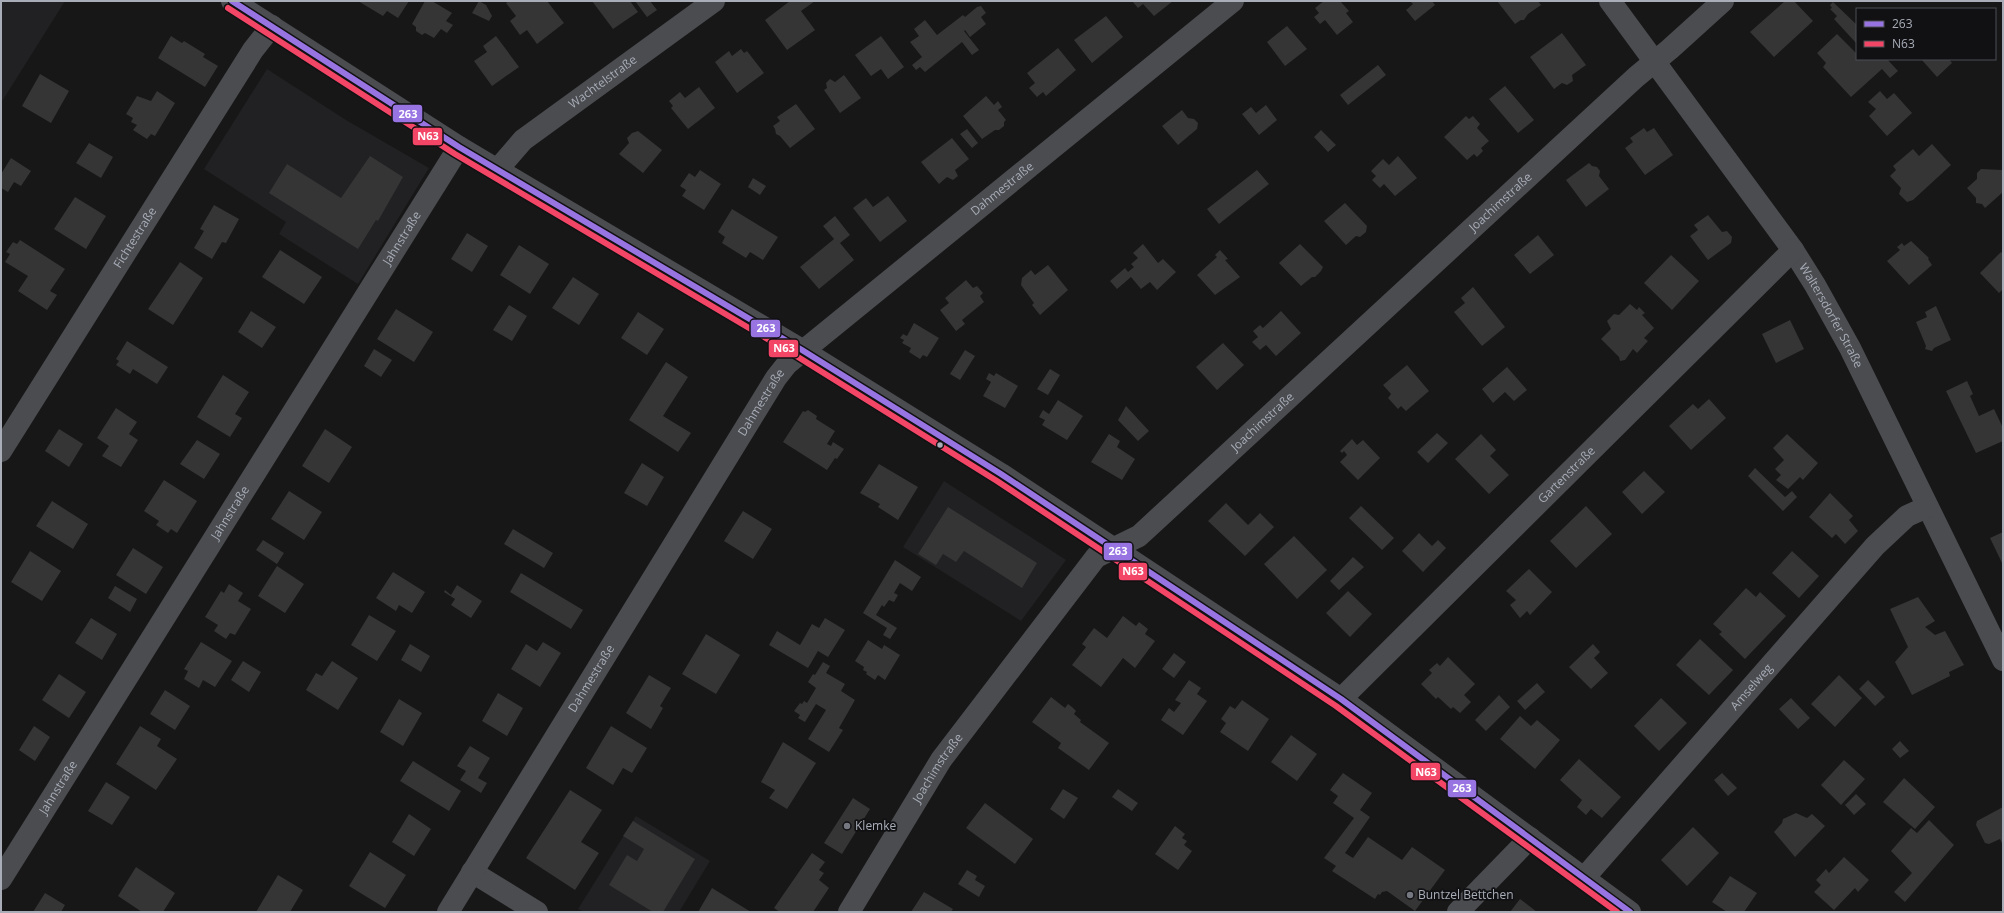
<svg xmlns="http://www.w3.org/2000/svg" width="2004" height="913" font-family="'Open Sans',sans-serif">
  <rect width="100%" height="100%" fill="#171717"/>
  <path fill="#212123" d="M1,1H65L1,103Z
    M267,69L346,120L429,168L358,284L279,234L286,222L204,169Z
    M944,481L1066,560L1021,621L903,547Z
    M636,816L710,861L679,912H584L578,909Z"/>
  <path fill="#353536" d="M358,1H409L398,18L387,11L383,16Z
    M425,1H432L452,13L446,21L453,25L447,33L441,29L434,38L425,33L422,35L416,31V27L412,24Z
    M479,1L486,5L492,16L489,21L472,13Z
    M509,1H547L564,23L537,44L527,30L520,35L510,21L516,16L506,3Z
    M592,1H630L638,12L613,29Z
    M635,1H650L657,10L647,17Z
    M790,1H815L801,11L815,30L787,50L765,20Z
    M1132,1H1173L1154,16L1143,4L1138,8Z
    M1324,1H1340L1349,11L1346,13L1353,22L1337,35L1325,20L1320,24L1314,17L1319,13L1315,8Z
    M1410,1H1432L1435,5L1415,21L1406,10L1413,4Z
    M1497,1H1538L1541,5L1528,14L1524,20H1521L1515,24Z
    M1785,1H1794L1813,21L1774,57L1750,32Z
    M1833,2L1857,25V44L1834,19L1837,16L1830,9L1832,8L1830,5Z
    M981,6L986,13L981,17L986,24L970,37L965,30L964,31L979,50L972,55L962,42L925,72L920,67L916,70L912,65L922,57L910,42L919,36L914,29L925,20L937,35L963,15L965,17L977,7Z
    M1106,16L1123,37L1092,63L1074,40Z
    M1287,26L1307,49L1285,66L1267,42Z
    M1562,33L1586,65L1572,75L1573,81L1567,85L1562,83L1554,89L1530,57Z
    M1837,34L1857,54V59H1887L1898,71L1890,78L1882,69L1851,97L1823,67L1826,63L1817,53Z
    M171,36L182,43L184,41L205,54L203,57L218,66L205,87L158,58Z
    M496,36L519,67L492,86L474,61L487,52L483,46Z
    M881,36L904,67L888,79L881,69L871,76L855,55Z
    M1058,48L1076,70L1046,96L1043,92L1037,97L1029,88L1035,83L1027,73Z
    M741,49L744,53L747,51L764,73L737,93L715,62L729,51L732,56Z
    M1921,59H1949L1952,63L1937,77Z
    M1378,65L1386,75L1348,105L1340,95Z
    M40,74L69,91L51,123L22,106Z
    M844,75L861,98L840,113L824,90L827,88L826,83L830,79L835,82Z
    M1505,86L1534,120L1518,133L1489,99Z
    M699,87L715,108L688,129L671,108L673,106L669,101L680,92L685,98Z
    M157,91L175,103L155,136L151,134L147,139L133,130L137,125L131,122L133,118L126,114L137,96L151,101Z
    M1880,91L1887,99L1894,93L1912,113L1887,136L1869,116L1876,109L1868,102Z
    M986,96L994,105L998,101L1002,107L998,110L1006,120L1004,122V126L999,130H995L982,139L963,116Z
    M796,104L815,129L790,148L780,136L776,134L775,129L773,126L780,121L777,117Z
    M1266,105L1277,120L1259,135L1242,114L1251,107L1256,113Z
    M1182,110L1188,118L1194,119L1198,123L1197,129L1178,145L1162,126Z
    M1466,116L1469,119L1473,116L1480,124L1477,128L1489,141L1481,148L1483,151L1477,157L1474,154L1467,160L1444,137Z
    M1644,128L1647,132L1654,128L1673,155L1645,175L1625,148L1633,142L1630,138Z
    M967,129L978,143L972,148L960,134Z
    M1321,130L1336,145L1328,152L1314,137Z
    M638,131L662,150L643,173L619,154L629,143L627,138L632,133Z
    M952,138L969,159L955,170L958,176L953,180L947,177L939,184L921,162Z
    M89,143L113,157L101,178L76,163Z
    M1932,144L1951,165L1913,200L1907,202L1899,194L1901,188L1890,176L1896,170L1893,166L1913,149L1919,156Z
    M370,156L403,177L378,221L376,220L358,249L269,193L287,164L341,198Z
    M1398,156L1417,178L1395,196L1384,184L1380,188L1372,180L1376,176L1371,171L1383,159L1389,165Z
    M11,158L31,171L21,186L14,182L8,192L1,188V174Z
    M1589,163L1592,166L1597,167L1600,171L1599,176L1609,189L1586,207L1566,180Z
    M1981,169L2003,170V192L1985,208L1982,204L1976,203V198L1967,188L1977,179V173Z
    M700,170L721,184L704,210L682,196L686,190L680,186L689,173L695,177Z
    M1257,170L1269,184L1219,224L1207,209Z
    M753,178L766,186L760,195L748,187Z
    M888,196L907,221L880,242L853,208L866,198L873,207Z
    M75,197L106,216L86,249L54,229Z
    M1345,203L1367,226L1366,232L1360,237L1356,236L1346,245L1324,221Z
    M214,205L239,219L226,243L222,242L212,259L194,248L204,231L200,229Z
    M732,209L778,237L763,260L750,252L746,258L722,243L725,237L718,232Z
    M1708,215L1722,232L1727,231L1732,237L1731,243L1708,260L1690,236L1698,230L1694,225Z
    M835,216L850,235L840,243L854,260L819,289L800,267L834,239L823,226Z
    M467,233L488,246L472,272L451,259Z
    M1538,235L1554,255L1530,274L1514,255Z
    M20,240L65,269L50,291L57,295L47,310L18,291L28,276L5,262L10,254L6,252L13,242L17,244Z
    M1911,241L1929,258L1928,259L1932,265L1909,285L1887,261L1900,250L1897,247L1902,243L1904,246Z
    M1143,244L1158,263L1163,259L1176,272L1157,290L1150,282L1141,289L1131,277L1117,289L1110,281L1125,268L1128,272L1134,267L1131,264L1138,258L1133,253Z
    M1300,244L1323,267L1321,271L1315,277H1312L1301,286L1279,263Z
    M519,245L549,264L530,294L500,275Z
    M280,250L322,277L304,304L262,277Z
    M1220,250L1228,259L1225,260L1240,277L1215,295L1197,275L1217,257L1215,255Z
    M2001,252L2003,254V289L1999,293L1980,273Z
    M1671,255L1699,281L1672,310L1644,283Z
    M180,262L203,278L173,325L148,309Z
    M1048,265L1068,290L1040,315L1032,305L1034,303L1021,285L1022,278L1031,270L1035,275Z
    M573,277L599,294L579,325L552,308Z
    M966,280L973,288L977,286L983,293L980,296L984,302L962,320L965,324L956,331L940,310L949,303L945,298Z
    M1473,287L1505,327L1482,346L1454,312L1465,303L1461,298Z
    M1630,304L1637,310L1639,307L1645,313L1642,315L1654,328L1644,338L1648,341L1637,353L1633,349L1625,360L1620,361L1619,357L1601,339L1611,329L1607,321L1614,314L1619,315Z
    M509,305L527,316L512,341L493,330Z
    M1936,306L1951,340L1934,348L1932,351L1925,349L1926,346L1916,322L1927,317L1925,312Z
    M396,309L433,332L414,362L377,339Z
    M251,311L276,327L262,348L238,332Z
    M1281,311L1301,333L1276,356L1266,345L1260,350L1252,342L1258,337L1253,331L1260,325L1263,328Z
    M638,312L664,329L647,355L621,338Z
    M1790,320L1804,349L1776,363L1762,334Z
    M914,323L939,338L927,357L923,355L920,359L909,352L911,348L902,343L904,340L900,338L903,334L907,336Z
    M127,341L168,367L157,384L133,369L130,374L116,365L119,361L116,359Z
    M1223,343L1244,365L1217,390L1196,367Z
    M374,349L392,360L381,377L364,366Z
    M965,350L975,356L960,380L950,374Z
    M666,362L688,377L663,416L691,433L678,452L629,420Z
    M1407,365L1429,391L1406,411L1401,406L1398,409L1388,398L1391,394L1383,385Z
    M1507,367L1527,390L1514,401L1505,392L1493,403L1482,389Z
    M1050,369L1060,375L1048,395L1037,389Z
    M989,373L994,376L996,373L1018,386L1005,408L983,396L991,382L986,379Z
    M223,375L249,392L235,414L242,418L230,437L197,417Z
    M1967,381L1973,394L1970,396L1979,416L1994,409L2003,428V441L1976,453L1946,391Z
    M1709,399L1726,418L1691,450L1669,426L1693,404L1698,409Z
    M1058,400L1083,416L1067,440L1042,425L1045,420L1039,417L1043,410L1049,414Z
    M1126,406L1149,431L1138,441L1118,420Z
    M116,408L137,422L129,434L138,440L121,467L102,456L109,446L97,438Z
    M808,410L817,416L816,419L835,431L827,444L831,446L833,442L844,449L837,459L835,458L827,470L783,442L803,411L805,412Z
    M59,429L83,444L69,467L45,451Z
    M325,429L352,447L329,483L302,466Z
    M1437,433L1448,443L1428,463L1417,452Z
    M1109,434L1120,441L1117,447L1135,459L1122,480L1091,462Z
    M1481,434L1496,450L1490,456L1509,475L1489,494L1455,459Z
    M1787,434L1818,463L1803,480L1800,477L1788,489L1776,480L1781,475L1775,469L1784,460L1773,448Z
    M1352,439L1357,445L1363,440L1380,458L1358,480L1340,462L1347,455L1344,451L1342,453L1340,451Z
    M197,440L220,454L204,479L180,464Z
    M642,463L664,477L647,506L624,493Z
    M879,464L918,487L898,520L878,507L880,504L860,493Z
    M1755,468L1785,497L1792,491L1797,497L1783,511L1748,476Z
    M1644,471L1665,492L1642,514L1622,492Z
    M164,480L197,501L177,533L171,529L168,533L156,525L159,521L144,511Z
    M289,491L322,512L304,540L271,519Z
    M1830,493L1853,516L1849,520L1858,531L1845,544L1836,534L1832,538L1809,517Z
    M52,501L88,524L73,549L36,526Z
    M1226,503L1248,525L1260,513L1274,527L1245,556L1208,521Z
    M1361,506L1394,538L1382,550L1349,518Z
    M1586,506L1612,534L1576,568L1550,541Z
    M948,507L1037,563L1022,588L964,551L956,562L943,554L936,565L918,554Z
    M743,511L772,529L753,559L724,541Z
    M513,529L553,553L544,568L504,544Z
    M2003,532V565L1990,538Z
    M1419,533L1432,546L1438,540L1446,548L1423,572L1402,551Z
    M1294,536L1327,570L1297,599L1264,564Z
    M263,540L284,553L277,564L256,550Z
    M133,548L163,567L146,594L116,575Z
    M30,551L61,571L42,601L11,582Z
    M1792,551L1819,576L1799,598L1772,573Z
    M1353,557L1364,567L1339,590L1330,581Z
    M895,560L921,577L912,591L900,583L894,593L898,595L894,602L889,600L884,607L882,605L876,615L897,628L890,639L883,635L887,628L863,613Z
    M277,566L304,584L285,613L258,596Z
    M1529,569L1552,592L1530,615L1527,611L1520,618L1510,605L1516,600L1506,591Z
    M393,572L425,592L412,613L399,605L396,611L376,598Z
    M521,573L583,610L571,629L510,592Z
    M229,584L243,593L238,601L251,609L235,635L230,633L226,639L214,631L218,625L205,617L221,591L224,593Z
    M457,585L482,601L471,618L451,605L455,599L444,592L445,590L451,595Z
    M115,586L137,599L130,612L108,598Z
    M1746,588L1756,597L1760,592L1786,616L1745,659L1719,634L1722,632L1713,624Z
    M1348,591L1372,614L1350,637L1326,613Z
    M1918,597L1935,621L1925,627L1935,635L1945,631L1964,665L1949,672L1950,676L1912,695L1895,662L1908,647L1890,609Z
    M369,615L396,631L377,661L351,645Z
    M1123,616L1136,626L1139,622L1148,629L1145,634L1155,641L1135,668L1123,658L1101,687L1072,665L1086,647L1082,644L1094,628L1107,638Z
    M91,618L117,634L102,660L75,643Z
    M825,618L845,630L828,657L818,651L808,668L769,645L777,631L800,645L812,624L819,628Z
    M706,634L740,655L716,694L682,674Z
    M1700,639L1733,670L1709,695L1676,665Z
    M868,640L882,649L884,645L900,655L885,680L878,675L875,680L866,674L867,672L863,670L864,667L855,661Z
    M201,642L232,661L215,687L203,680L199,688L184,679L188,671L184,669Z
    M543,642L561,653L540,687L511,669L526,644L537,651Z
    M410,644L430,656L421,672L401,660Z
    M1593,644L1600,652L1594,658L1608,673L1591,689L1569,667Z
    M1174,653L1186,662L1174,678L1162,669Z
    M1448,657L1475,684L1464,695L1471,702L1460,713L1453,707L1451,709L1438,697L1436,699L1421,684L1432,673L1429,670L1437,663L1440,666Z
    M243,661L261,672L249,692L231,680Z
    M332,661L358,678L338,710L306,690L316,673L322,676Z
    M823,662L830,666L826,673L845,684L841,691L855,700L839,728L843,730L829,752L808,739L826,710L816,704L805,722L798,718L800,715L794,711L800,703L802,704L804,701L807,703L816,688L808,682L813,674L815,675Z
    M59,674L86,692L69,718L42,700Z
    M649,675L671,688L660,706L663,708L651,729L626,713Z
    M1839,675L1862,698L1835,727L1811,704Z
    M1189,680L1201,688L1197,694L1207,701L1183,735L1161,720L1169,708L1174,712L1181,703L1175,700Z
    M1868,680L1885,697L1875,706L1859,689Z
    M1537,683L1545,692L1525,710L1517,701Z
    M165,690L190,706L175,730L150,714Z
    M498,693L523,708L507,736L482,721Z
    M1499,695L1510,707L1486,731L1475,720Z
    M1051,697L1065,708L1068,704L1072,707L1076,711L1074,714L1081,720L1080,722L1109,743L1089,770L1058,748L1061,743L1032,722Z
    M1661,698L1687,723L1659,751L1634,726Z
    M1791,698L1810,718L1798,729L1779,709Z
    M399,699L422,713L403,746L380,732Z
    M1242,700L1269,719L1248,751L1220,732L1226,723L1221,719L1230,706L1235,709Z
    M1520,716L1531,726L1537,720L1560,740L1535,769L1500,739Z
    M34,726L50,737L35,761L19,750Z
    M140,726L161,739L157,746L177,759L156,790L116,764Z
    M611,726L647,748L632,773L623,768L613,785L586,768Z
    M1291,735L1317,754L1297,781L1271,762Z
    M1900,741L1909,751L1900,758L1892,749Z
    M783,742L816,763L787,809L769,798L775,790L761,782Z
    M470,746L490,758L478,778L487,783L481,793L460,780L466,771L457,766Z
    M1579,759L1621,797L1602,818L1591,809L1586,815L1577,807L1582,800L1560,780Z
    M1844,760L1865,779L1841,805L1821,785Z
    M413,761L461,791L449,811L400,781Z
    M1343,773L1372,793L1360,810L1370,817L1345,853L1353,858L1368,837L1402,860L1412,847L1445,870L1415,911L1387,891L1382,892L1380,895L1378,894L1375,899L1332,871L1336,866L1324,858L1354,818L1333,803L1338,796L1330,790Z
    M1722,773L1737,788L1728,796L1714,780Z
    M1904,778L1935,807L1915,829L1883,802Z
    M106,782L130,797L112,825L88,811Z
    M1063,789L1078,798L1064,819L1050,809Z
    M1118,789L1138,803L1132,811L1112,797Z
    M570,790L602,810L581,842L599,853L575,890L526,858Z
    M1856,794L1866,804L1854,815L1845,805Z
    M853,798L870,809L842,854L824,843Z
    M985,803L1033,839L1015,864L966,828Z
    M2003,807V845L2000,839L1989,844L1985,843L1976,825L1977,821Z
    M1796,813L1807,818L1812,814L1825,826L1795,857L1774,832L1782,823L1783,819Z
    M409,814L431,829L414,856L392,842Z
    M1929,820L1954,845L1905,902L1894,892L1912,873L1891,851L1911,828L1917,833Z
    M633,821L695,859L663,912H653L609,885L627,855L637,861L644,849L623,836Z
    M1175,826L1185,834L1182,838L1187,841L1184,845L1192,851L1178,870L1155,854Z
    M1693,827L1719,853L1687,886L1661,860Z
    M370,852L406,875L385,908L349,886Z
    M812,853L825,862L819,870L824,873L819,880L829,888L813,912H780L774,908Z
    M1844,857L1869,880L1858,892L1855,888L1834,910L1814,892L1821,885L1816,880L1826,869L1829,873Z
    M136,867L175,893L163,912H142L118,896Z
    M967,870L977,876L975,880L985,886L979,897L958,884Z
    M278,875L303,890L290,912H256Z
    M1730,876L1757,893L1744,912H1727L1712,902Z
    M712,888L751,912H698Z
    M924,892L953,909L951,912H911Z
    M45,893L65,905L61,912H33Z
    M1520,899L1537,912H1510Z"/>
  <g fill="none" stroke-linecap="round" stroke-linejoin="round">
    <g stroke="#4b4c50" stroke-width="22">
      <path d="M232,1L459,147L802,350L1001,474L1341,699L1630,912"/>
      <path id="s1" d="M1610,1L1793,250L1815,285L1850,348L2003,660"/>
      <path id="s2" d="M498,169L523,140L714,1"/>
      <path id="s3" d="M1,451L253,50L272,26"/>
      <path id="s4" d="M1341,699L1793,250"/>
      <path d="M472,872L537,912"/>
      <path id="s5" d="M1584,878L1875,546L1907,516L1927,507"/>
      <path id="s6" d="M1,879L459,147"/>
      <path id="s7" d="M448,912L776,378L787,364L1233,1"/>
      <path id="s8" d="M849,912L941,760L1096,557L1139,536L1636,77L1670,49L1723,1"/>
      <path d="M1458,912L1530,838"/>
    </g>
    <g stroke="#111113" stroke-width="9">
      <path id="bus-1" d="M232,1L459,147L802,350L1001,474L1341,699L1630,912"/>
    </g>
    <g stroke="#111113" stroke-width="9">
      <path id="bus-2" d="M228,8L455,154L798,357L997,481L1336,706L1617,912"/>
    </g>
    <use href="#bus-1" stroke="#9874e2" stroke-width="6"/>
    <use href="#bus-2" stroke="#f34667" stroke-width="6"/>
  </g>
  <circle fill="#a8adb8" stroke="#111113" stroke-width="1.5" cx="940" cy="445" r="3.5"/>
  <g fill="#757880" stroke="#111113" stroke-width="1.5">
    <circle cx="847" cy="826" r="4"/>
    <circle cx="1410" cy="895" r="4"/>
  </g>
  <g text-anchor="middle" stroke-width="3.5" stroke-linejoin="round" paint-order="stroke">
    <g font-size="12" fill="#a8adb8" stroke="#111113">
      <text dy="4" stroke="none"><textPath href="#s2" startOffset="137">Wachtelstraße</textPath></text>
      <text dy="4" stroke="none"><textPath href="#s7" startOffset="922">Dahmestraße</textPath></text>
      <text dy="4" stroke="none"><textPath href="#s8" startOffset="973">Joachimstraße</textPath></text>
      <text dy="4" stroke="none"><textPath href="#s3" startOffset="252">Fichtestraße</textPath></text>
      <text dy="4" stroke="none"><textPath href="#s6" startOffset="756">Jahnstraße</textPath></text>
      <text dy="4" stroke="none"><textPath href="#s1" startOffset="385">Waltersdorfer Straße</textPath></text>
      <text dy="4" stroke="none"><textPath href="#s7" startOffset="598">Dahmestraße</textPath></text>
      <text dy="4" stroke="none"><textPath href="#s8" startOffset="649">Joachimstraße</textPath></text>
      <text dy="4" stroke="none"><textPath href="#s4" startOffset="318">Gartenstraße</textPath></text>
      <text dy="4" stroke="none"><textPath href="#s6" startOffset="432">Jahnstraße</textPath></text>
      <text dy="4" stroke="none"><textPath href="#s7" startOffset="274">Dahmestraße</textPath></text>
      <text dy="4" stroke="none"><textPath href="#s5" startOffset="254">Amselweg</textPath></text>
      <text dy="4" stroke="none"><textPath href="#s8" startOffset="169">Joachimstraße</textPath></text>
      <text dy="4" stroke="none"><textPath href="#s6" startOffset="108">Jahnstraße</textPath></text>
    </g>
    <g font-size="12" fill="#a8adb8" stroke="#111113" text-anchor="start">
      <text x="855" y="830">Klemke</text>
      <text x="1418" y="899">Buntzel Bettchen</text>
    </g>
  </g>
  <g stroke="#111113" stroke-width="1.5">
    <rect x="392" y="104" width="31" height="19" rx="4" fill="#9874e2"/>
    <rect x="412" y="127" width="31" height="19" rx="4" fill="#f34667"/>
    <rect x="750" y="319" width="31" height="19" rx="4" fill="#9874e2"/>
    <rect x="768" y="339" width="31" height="19" rx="4" fill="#f34667"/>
    <rect x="1103" y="542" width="30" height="19" rx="4" fill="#9874e2"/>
    <rect x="1118" y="562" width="30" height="19" rx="4" fill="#f34667"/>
    <rect x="1410" y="762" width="31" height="19" rx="4" fill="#f34667"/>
    <rect x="1447" y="779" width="30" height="19" rx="4" fill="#9874e2"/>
  </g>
  <g font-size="11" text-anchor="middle" font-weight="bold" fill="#fff">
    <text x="408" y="118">263</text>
    <text x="428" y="140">N63</text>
    <text x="766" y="332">263</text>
    <text x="784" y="352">N63</text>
    <text x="1118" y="555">263</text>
    <text x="1133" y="575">N63</text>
    <text x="1426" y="776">N63</text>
    <text x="1462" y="792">263</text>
  </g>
  <rect width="2004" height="913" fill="none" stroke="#a8adb8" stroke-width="4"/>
  <rect x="1856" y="8" width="140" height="52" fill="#111113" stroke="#4d4f55"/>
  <rect x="1864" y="21" width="20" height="6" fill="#9874e2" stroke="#4d4f55"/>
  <text x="1892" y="28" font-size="12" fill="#a8adb8">263</text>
  <rect x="1864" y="41" width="20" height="6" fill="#f34667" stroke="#4d4f55"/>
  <text x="1892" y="48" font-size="12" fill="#a8adb8">N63</text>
</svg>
